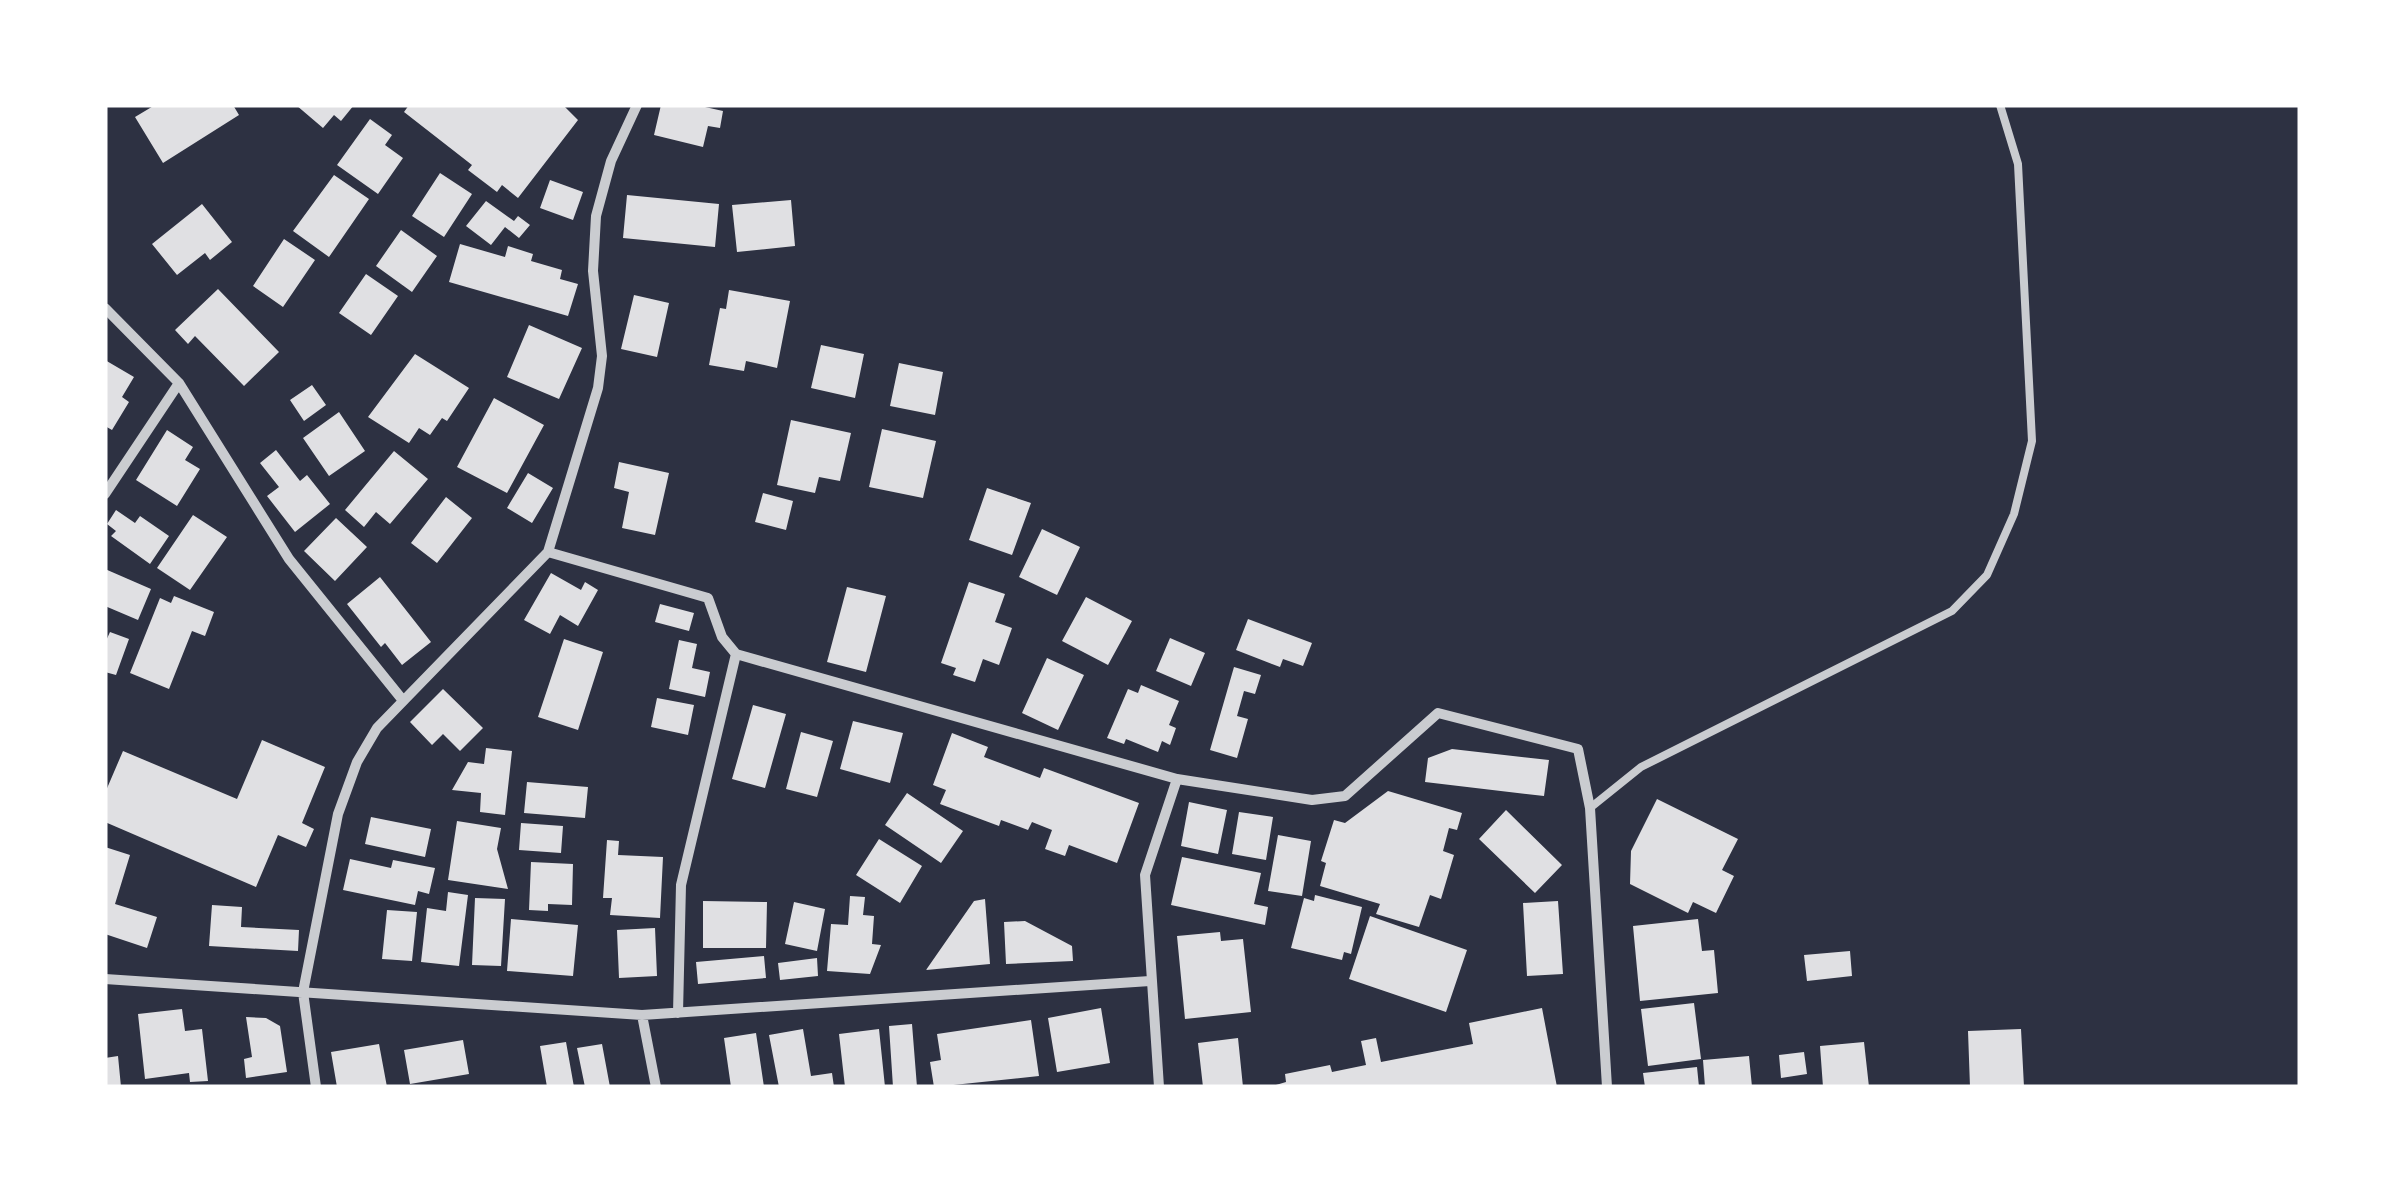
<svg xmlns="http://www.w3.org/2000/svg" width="2405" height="1192" font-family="Georgia,serif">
  <rect width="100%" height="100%" fill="#2d3142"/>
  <path fill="#e0e0e3" d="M155,105H233L239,115L163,163L135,117Z
    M296,105H354L341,121L334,115L323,128Z
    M409,105H563L578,120L518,198L502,185L497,192L468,170L472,165L404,112Z
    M661,105H696L723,111L720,128L708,126L703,147L654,135Z
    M370,119L392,135L385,145L403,158L378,194L337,165Z
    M440,173L472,194L444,237L412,216Z
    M334,175L369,199L329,257L293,231Z
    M550,180L583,192L573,220L540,208Z
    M627,195L719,204L715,247L623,238Z
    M791,200L795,246L737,252L732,205Z
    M486,201L514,221L518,216L530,225L519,238L505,227L491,245L466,226Z
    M202,204L232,242L210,260L205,253L177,275L152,244Z
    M401,230L437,256L412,292L376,266Z
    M284,239L315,260L283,307L253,286Z
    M460,244L505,257L508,246L533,254L531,261L562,270L560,279L578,284L568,316L449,282Z
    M366,274L398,296L371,335L339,313Z
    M218,289L279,352L244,386L195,336L188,344L175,330Z
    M729,290L790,301L777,368L746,361L744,371L709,365L720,308L726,309Z
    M634,295L669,303L657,357L621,349Z
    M529,325L582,348L559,399L507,377Z
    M821,345L864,354L855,398L811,388Z
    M415,354L469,388L447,421L442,418L430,435L419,428L409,443L368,417Z
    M105,360L134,377L122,397L129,402L112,430L105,426Z
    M899,363L943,372L935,415L890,406Z
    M312,385L326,405L304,421L290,400Z
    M494,398L544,425L507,493L457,467Z
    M339,412L365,451L329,476L303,438Z
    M791,420L851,433L840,481L819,477L815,493L777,485Z
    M882,429L936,441L923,498L869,487Z
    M167,430L193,447L185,460L200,469L177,506L136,480Z
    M276,450L300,481L307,475L330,504L295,532L267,496L279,487L260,463Z
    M394,451L428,479L390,524L376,512L364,527L345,510Z
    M619,462L669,473L655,535L622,528L629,492L614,488Z
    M528,473L553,488L532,523L507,508Z
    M987,488L1031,503L1012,555L969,540Z
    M763,493L793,501L786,530L755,522Z
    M446,497L472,518L437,563L411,543Z
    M116,510L135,523L140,516L169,536L150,564L111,536L116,531L107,524Z
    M193,515L227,537L190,590L157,568Z
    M336,518L367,547L335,581L304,551Z
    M1042,529L1080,547L1057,595L1019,577Z
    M105,569L151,589L138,620L105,606Z
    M551,573L581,590L585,582L598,590L578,626L560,615L550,634L524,620Z
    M380,577L431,642L402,665L385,643L381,647L347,604Z
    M969,582L1005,594L995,622L1012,628L999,665L983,659L975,682L953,675L956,668L941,663Z
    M847,587L886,596L866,672L827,662Z
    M174,596L214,612L205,636L192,631L169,689L130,673L160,598L171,603Z
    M1086,597L1132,621L1108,665L1062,641Z
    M660,604L694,613L689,631L655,622Z
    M1248,619L1312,643L1303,666L1283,659L1280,667L1236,650Z
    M110,632L129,639L116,675L105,672V643Z
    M1170,638L1205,653L1191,686L1156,671Z
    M564,639L603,652L578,730L538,717Z
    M679,640L697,644L692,668L710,672L705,697L669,689Z
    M1047,658L1084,675L1058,730L1022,713Z
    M1234,667L1261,675L1255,694L1244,691L1237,716L1248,719L1237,758L1210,750Z
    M1141,685L1179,701L1169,725L1176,728L1170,745L1162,741L1158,752L1126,739L1124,744L1107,738L1128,689L1138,693Z
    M443,689L483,728L460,751L443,734L432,745L410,722Z
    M657,698L694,705L688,735L651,727Z
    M753,705L786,714L765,788L732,779Z
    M853,721L903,733L890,783L840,769Z
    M801,732L833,741L817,797L786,789Z
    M952,733L988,747L984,757L1040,778L1044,768L1139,803L1117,863L1069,845L1065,856L1045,849L1052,830L1032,822L1028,830L1001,820L999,826L940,804L946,790L933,785Z
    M262,740L325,767L302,823L314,829L306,847L278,835L256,887L105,822V793L123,751L237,799Z
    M486,748L512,751L505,815L480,812L481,793L452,790L468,762L484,764Z
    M1452,749L1549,760L1544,796L1425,782L1428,758Z
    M527,782L588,787L585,818L524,813Z
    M1388,791L1462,813L1457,830L1449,828L1443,851L1454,855L1441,899L1430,895L1419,927L1376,914L1380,904L1320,886L1326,863L1321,861L1334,820L1345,823Z
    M907,793L963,831L941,863L885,825Z
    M1657,799L1738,839L1722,870L1734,876L1716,913L1693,902L1688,913L1630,884L1631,851Z
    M1189,802L1227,810L1218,854L1181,846Z
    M1506,810L1562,865L1535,893L1479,839Z
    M1239,812L1273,817L1266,860L1232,854Z
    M371,817L431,829L425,857L365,844Z
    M457,821L501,828L497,849L508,889L448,880Z
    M521,823L563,826L561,853L519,850Z
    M1278,835L1311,841L1302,896L1268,891Z
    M879,839L922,866L900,903L856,875Z
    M607,840L619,841L618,855L663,857L660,918L610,915L612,898H603Z
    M105,847L130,855L115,904L157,917L147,948L105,934Z
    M1182,857L1261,873L1254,904L1268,907L1265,925L1171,905Z
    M350,859L391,868L393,860L435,868L429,894L418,891L415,905L343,890Z
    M531,862L573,864L572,905L548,904V911L529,910Z
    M448,892L468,895L459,966L421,962L427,908L446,911Z
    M1315,895L1362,907L1351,954L1344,952L1342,960L1291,948L1304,898L1314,901Z
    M850,896L865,897L863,915L874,916L872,944L881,945L870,974L827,971L831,924L848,925Z
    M475,898L505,899L501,966L472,965Z
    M985,899L990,964L926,970L974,901Z
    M703,901L767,902L766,948H703Z
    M1558,901L1563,974L1527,976L1523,903Z
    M794,902L825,909L817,951L785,944Z
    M212,905L242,907L241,927L299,930L298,951L209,946Z
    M387,910L417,912L412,961L382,959Z
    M1370,916L1467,950L1446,1012L1349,979Z
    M511,919L578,925L573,976L507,971Z
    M1698,919L1702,951L1714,950L1718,993L1640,1001L1633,926Z
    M1025,921L1072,946L1073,961L1006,964L1004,922Z
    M655,928L657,976L619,978L617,930Z
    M1220,932L1221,941L1243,939L1251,1012L1185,1019L1177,936Z
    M1850,951L1852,976L1807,981L1804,955Z
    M764,956L766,978L698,984L696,962Z
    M817,958L818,976L780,980L778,963Z
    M1694,1003L1701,1059L1648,1066L1641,1009Z
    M1101,1008L1110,1063L1057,1072L1048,1018Z
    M1542,1008L1557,1087H1269L1286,1082L1285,1074L1330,1065L1332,1072L1366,1065L1361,1041L1376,1038L1381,1062L1473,1044L1469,1023Z
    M182,1009L185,1031L202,1029L208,1081L190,1082L189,1073L145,1079L138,1014Z
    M246,1017L266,1018L280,1026L287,1072L246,1078L244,1059L252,1057Z
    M1031,1020L1039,1076L934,1087L930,1062L941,1060L937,1034Z
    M912,1024L917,1087H893L889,1026Z
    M803,1029L811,1076L832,1073L834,1087H779L769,1035Z
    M879,1029L885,1087H845L839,1034Z
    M2021,1029L2024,1087H1970L1968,1031Z
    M756,1033L764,1087H731L724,1038Z
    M1238,1038L1243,1087H1203L1198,1043Z
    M463,1040L469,1074L410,1084L404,1050Z
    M566,1042L574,1087H547L540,1046Z
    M1864,1042L1869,1087H1823L1820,1046Z
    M379,1044L387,1087H337L331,1052Z
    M602,1044L610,1087H585L577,1048Z
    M1804,1052L1807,1074L1781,1078L1779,1055Z
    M118,1056L121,1087H105V1058Z
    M1749,1056L1752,1087H1705L1703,1060Z
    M1697,1067L1699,1087H1645L1643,1073Z"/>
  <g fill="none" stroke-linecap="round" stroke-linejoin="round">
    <path stroke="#caccd0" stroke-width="8" d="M1590,808L1641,767L1952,611L1987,575L2014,514L2032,441L2018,164L2000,105"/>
    <path stroke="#caccd0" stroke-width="10" d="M105,308L179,383L289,559L401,698
      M105,494L179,383
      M548,552L708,598L722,637L736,654L1177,779L1312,800L1345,796L1438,713L1578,749L1590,808L1607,1087
      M105,979L642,1015L1150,981
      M678,1013L681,885L736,654
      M642,1015L656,1087
      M316,1087L303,992L338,814L357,762L377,728L548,552L598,388L602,356L593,271L596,216L611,161L637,105
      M1159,1087L1145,875L1177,779"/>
  </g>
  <rect width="2405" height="1192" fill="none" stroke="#ffffff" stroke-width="215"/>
</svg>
